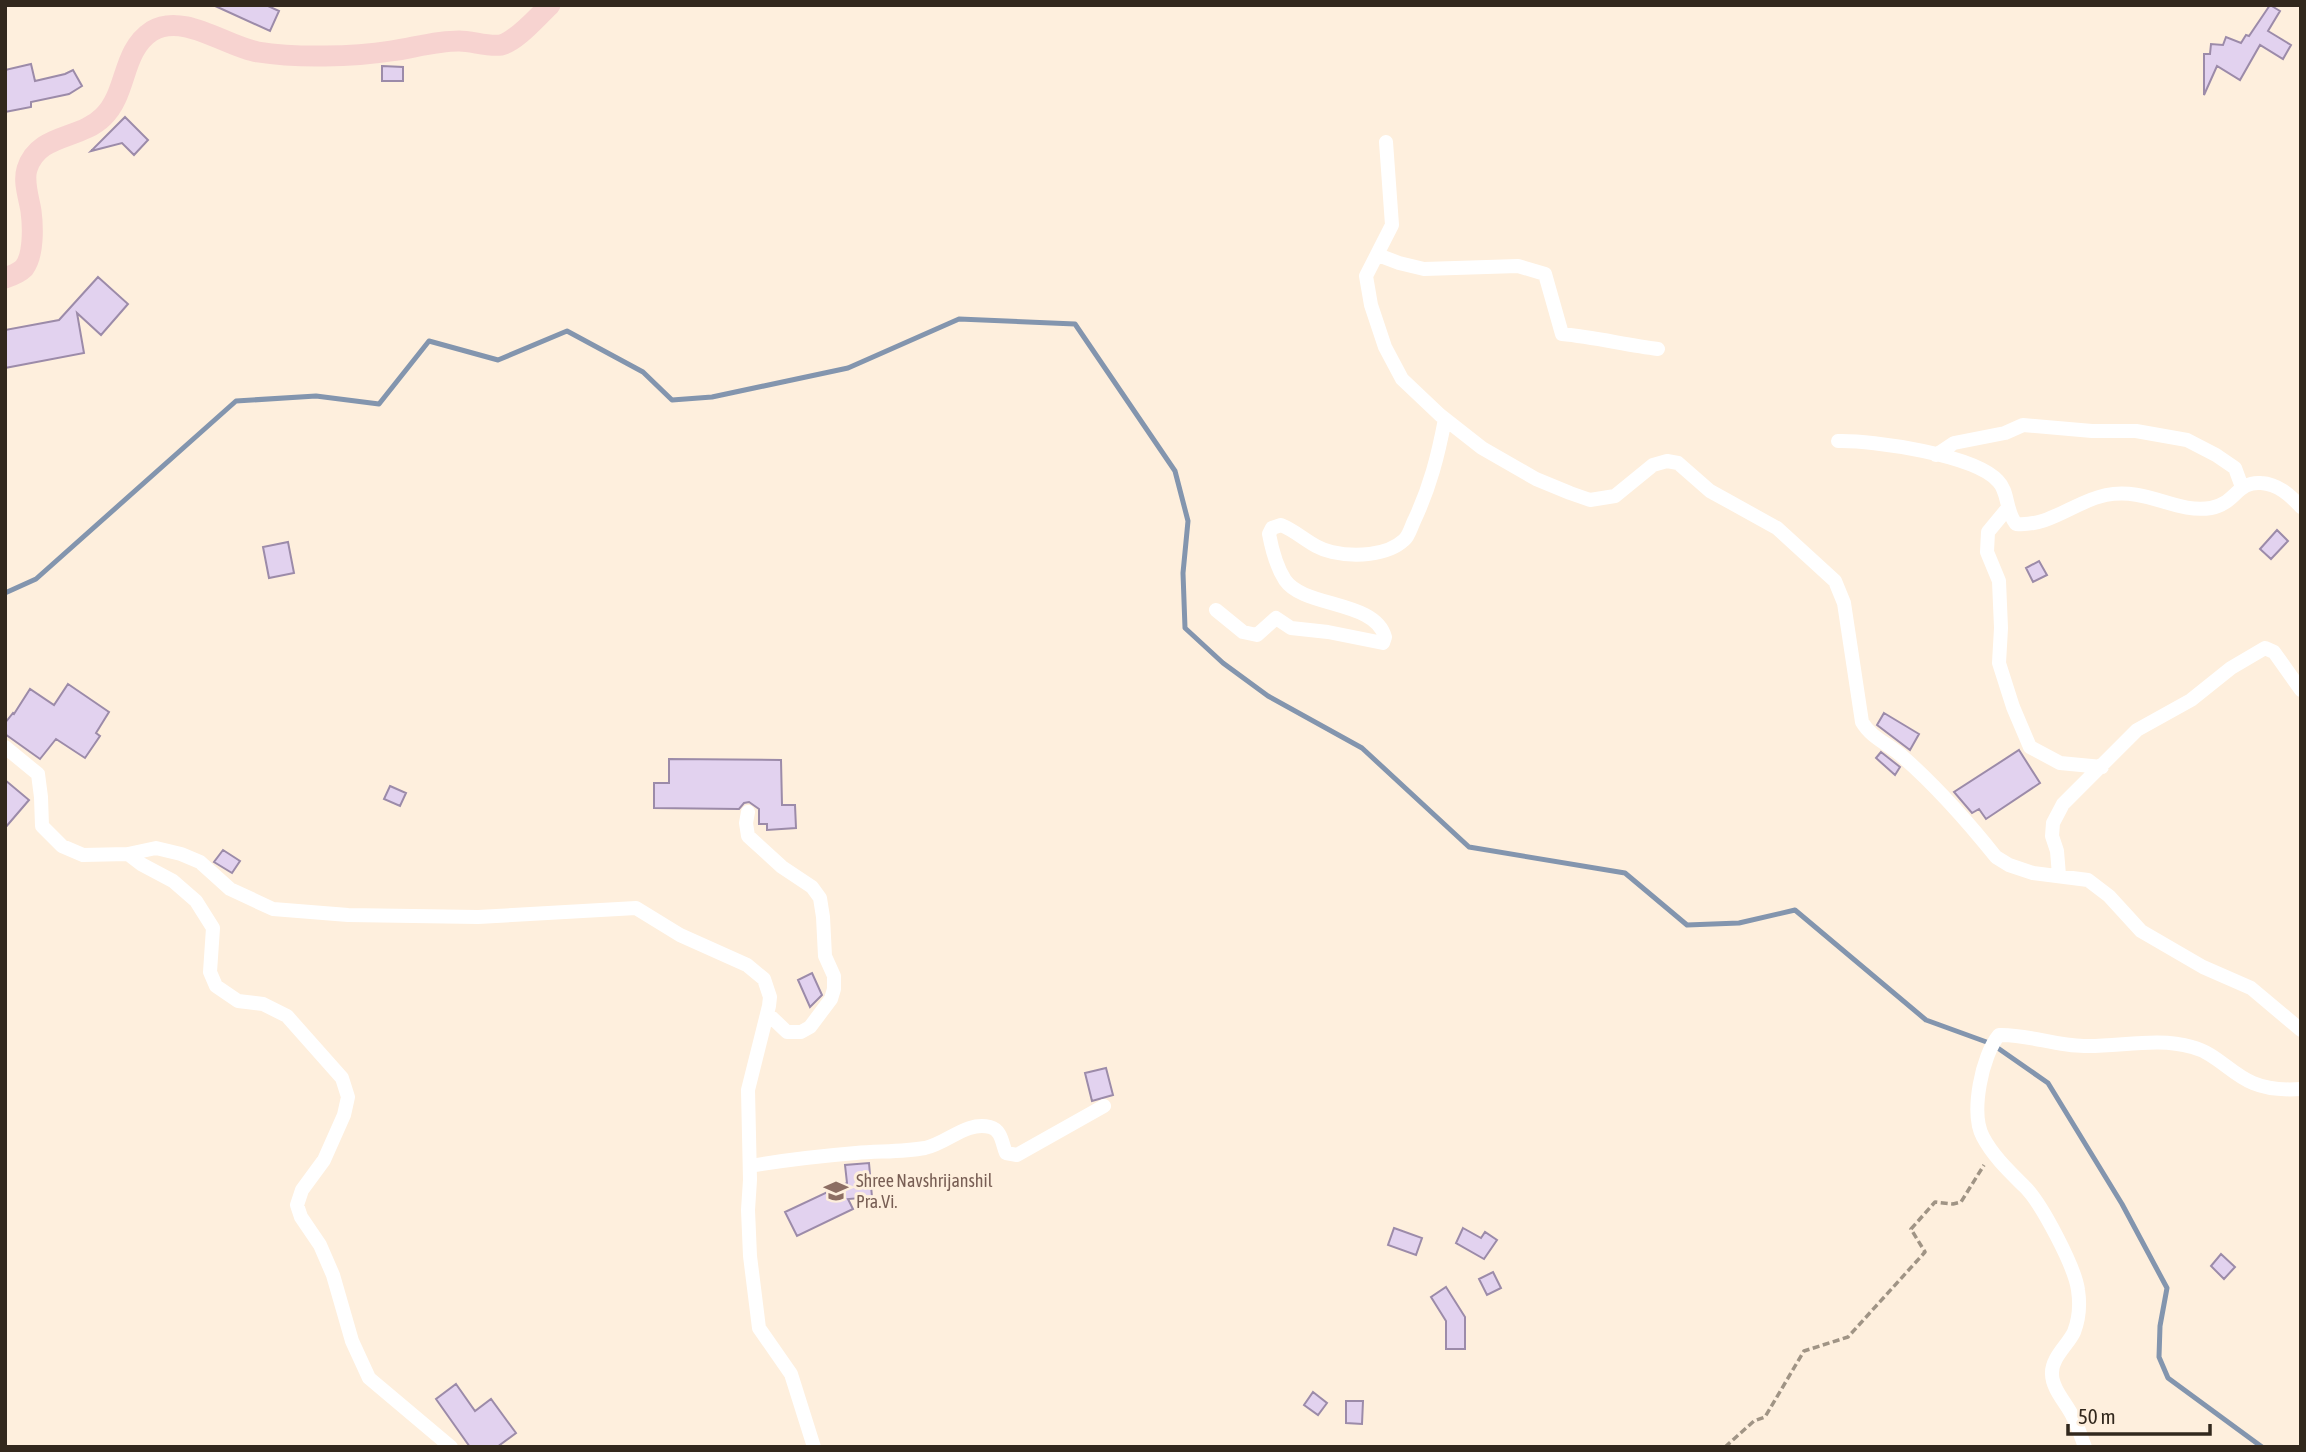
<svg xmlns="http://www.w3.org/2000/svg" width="2306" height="1452" font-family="'Asap Condensed',sans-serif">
  <rect width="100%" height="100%" fill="#feefdd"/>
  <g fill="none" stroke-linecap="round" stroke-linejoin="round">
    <path stroke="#8395ae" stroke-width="5" d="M5,593L36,579L236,401L316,396L379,404L429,341L498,360L567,331L643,372L672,400L712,397L848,368L959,319L1075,324L1175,471L1188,521L1183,573L1185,628L1223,663L1268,696L1362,748L1469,847L1625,873L1687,925L1739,923L1795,910L1926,1020L1992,1044L2048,1083L2122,1204L2167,1288L2160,1326L2159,1357L2168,1378L2262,1447"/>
  </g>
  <path fill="#e2d2ef" stroke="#9c8ba9" stroke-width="2" d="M213,5H266L279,11L270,31Z
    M2270,5L2280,11L2268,31L2291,45L2283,59L2260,45L2240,80L2217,66L2204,95V54H2210L2211,44L2223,45L2226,37L2241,43L2246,35L2249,36Z
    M31,64L35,81L65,74L73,70L82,86L69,94L31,102V107L5,112V70Z
    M382,66L403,67V81H382Z
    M125,117L148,140L134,155L122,143L91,151Z
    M98,277L128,304L101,335L77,313L84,353L5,368V330L59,320Z
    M2277,530L2288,541L2271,559L2260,549Z
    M288,542L294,573L269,578L263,547Z
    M2039,561L2047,575L2033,582L2026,568Z
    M68,684L109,712L96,733L100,736L85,758L56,739L40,759L5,734V723L13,713L14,714L30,689L54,705Z
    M1884,713L1919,734L1910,750L1877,725Z
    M2019,750L2040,783L1986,819L1979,809L1972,813L1954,792Z
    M1881,752L1900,767L1895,775L1876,758Z
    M669,759L781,760L782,805H795L796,828L767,830V824H759V809L749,802L744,803L739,809L654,808V783H669Z
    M5,780L29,800L5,828Z
    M390,786L406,793L400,806L384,799Z
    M223,850L240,861L232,873L214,862Z
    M812,973L822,995L810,1007L798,980Z
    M1106,1068L1113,1095L1092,1101L1085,1073Z
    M869,1163L872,1197L848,1199L853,1209L797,1236L785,1212L847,1183L845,1165Z
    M1394,1228L1422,1238L1416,1255L1388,1245Z
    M1463,1228L1481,1238L1485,1232L1497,1240L1484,1259L1456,1243Z
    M2221,1254L2235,1267L2224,1279L2211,1266Z
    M1493,1272L1501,1288L1487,1295L1479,1279Z
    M1446,1287L1465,1317V1349H1446V1321L1431,1297Z
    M456,1384L475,1411L491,1399L516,1433L497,1447H470L436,1399Z
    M1313,1392L1327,1403L1318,1415L1304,1405Z
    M1346,1401H1363L1362,1424L1346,1423Z"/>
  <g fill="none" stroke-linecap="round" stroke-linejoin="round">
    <path stroke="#a09485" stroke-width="3.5" stroke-dasharray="7 3.5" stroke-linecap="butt" d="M1725,1447L1754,1421L1765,1417L1804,1351L1848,1337L1925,1252L1911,1229L1935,1202L1953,1204L1961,1202L1984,1165"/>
    <path stroke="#fff" stroke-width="14" d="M1386,142L1392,225L1366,276L1371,305L1385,347L1402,379L1440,415L1482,448L1536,479L1570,493L1590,500L1615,496L1653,465L1667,461L1678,463L1710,491L1777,528L1835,581L1844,603L1862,722C1872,739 1889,744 1903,757C1937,787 1968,822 1996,857L2009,865L2033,873L2088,880L2109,896L2141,931L2203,967L2251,988L2301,1030
      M1378,255L1399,263L1424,269L1518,266L1545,274L1562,334C1594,337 1626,345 1658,349
      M1838,441C1873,440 1975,455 1998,481C2009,492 2005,510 2016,524C2050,527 2075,501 2106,495C2147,487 2176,514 2211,508C2235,504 2237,481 2261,483C2278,484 2290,495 2301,507
      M1936,455L1954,443L2005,433L2023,425L2092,431H2136L2187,440L2216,455L2235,468L2242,487
      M2007,509L1988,532L1987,552L1999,581L2001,628L1999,663L2013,707L2030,747L2060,763L2102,767
      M1216,610L1243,632L1257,635L1276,618L1291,628L1328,632L1383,643L1385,637C1375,600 1304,608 1285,580C1276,566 1272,550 1269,534L1272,528L1281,525C1299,532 1312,548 1332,552C1354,557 1387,556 1404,540C1409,536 1411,527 1414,521C1430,487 1438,456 1445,419
      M5,747L38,774L41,797L42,826L62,846L83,855L128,854L156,848L181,854L200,862L230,889L273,909L348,915L478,917L636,908L680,935L747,965L764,979L770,997L769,1006L748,1090L750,1180L748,1210L750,1256L759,1328L791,1374L814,1447
      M748,812L746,823L748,836L782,867L812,887L820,898L823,917L825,956L834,976V989L831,999L810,1027L801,1032H787L768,1014
      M128,854L141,864L173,881L196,901L213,928L210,972L216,986L238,1001L263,1004L287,1016L342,1078L348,1097L344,1115L324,1160L302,1190L297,1205L301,1217L320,1245L333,1275L352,1341L369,1378L451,1447
      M2059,875L2057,851L2052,836L2053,823L2063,804L2137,730L2191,700L2231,668L2265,648L2274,652L2301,690
      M750,1166C785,1160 820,1156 856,1153C879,1151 903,1152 925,1148C948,1143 966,1121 990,1127C1002,1130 1002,1144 1006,1153L1017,1155L1104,1106
      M2085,1447C2081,1437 2078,1426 2073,1417C2067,1404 2052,1389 2052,1374C2051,1358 2068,1345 2074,1332C2079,1319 2080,1303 2078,1290C2075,1267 2041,1202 2024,1186C2009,1171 1993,1156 1983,1137C1970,1113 1982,1055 1999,1035C2028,1034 2055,1046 2084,1046C2120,1047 2157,1037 2192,1047C2216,1053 2231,1074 2253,1083C2267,1089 2286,1090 2301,1089"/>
    <path stroke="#f7d3d0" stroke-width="21" d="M5,278C11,276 19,273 24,268C34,255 33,226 31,211C29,198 23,182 27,169C38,133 80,140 103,117C128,93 121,51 152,31C183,12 227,47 258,52C295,58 353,57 391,51C413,48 435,41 459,41C472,41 488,47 501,45C517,41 537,17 550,5"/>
  </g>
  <defs>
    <g id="school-bare" transform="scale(1.89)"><path d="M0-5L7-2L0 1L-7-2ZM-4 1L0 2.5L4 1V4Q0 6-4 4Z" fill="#8d6e63" stroke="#feefdd" stroke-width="2.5" paint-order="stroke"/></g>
  </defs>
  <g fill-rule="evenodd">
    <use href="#school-bare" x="836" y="1191"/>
  </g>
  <g text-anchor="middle" stroke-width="6" stroke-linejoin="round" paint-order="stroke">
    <g font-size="18" fill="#785e54" stroke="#feefdd" text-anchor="start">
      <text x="856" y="1187">Shree Navshrijanshil<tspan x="856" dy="21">Pra.Vi.</tspan></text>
    </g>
  </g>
  <rect width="2306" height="1452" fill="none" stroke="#32281d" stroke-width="14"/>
  <path d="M2068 1424v10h142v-10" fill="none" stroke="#32281d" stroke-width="3.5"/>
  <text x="2078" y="1424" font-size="21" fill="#32281d" stroke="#feefdd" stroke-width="5" paint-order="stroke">50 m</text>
</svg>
